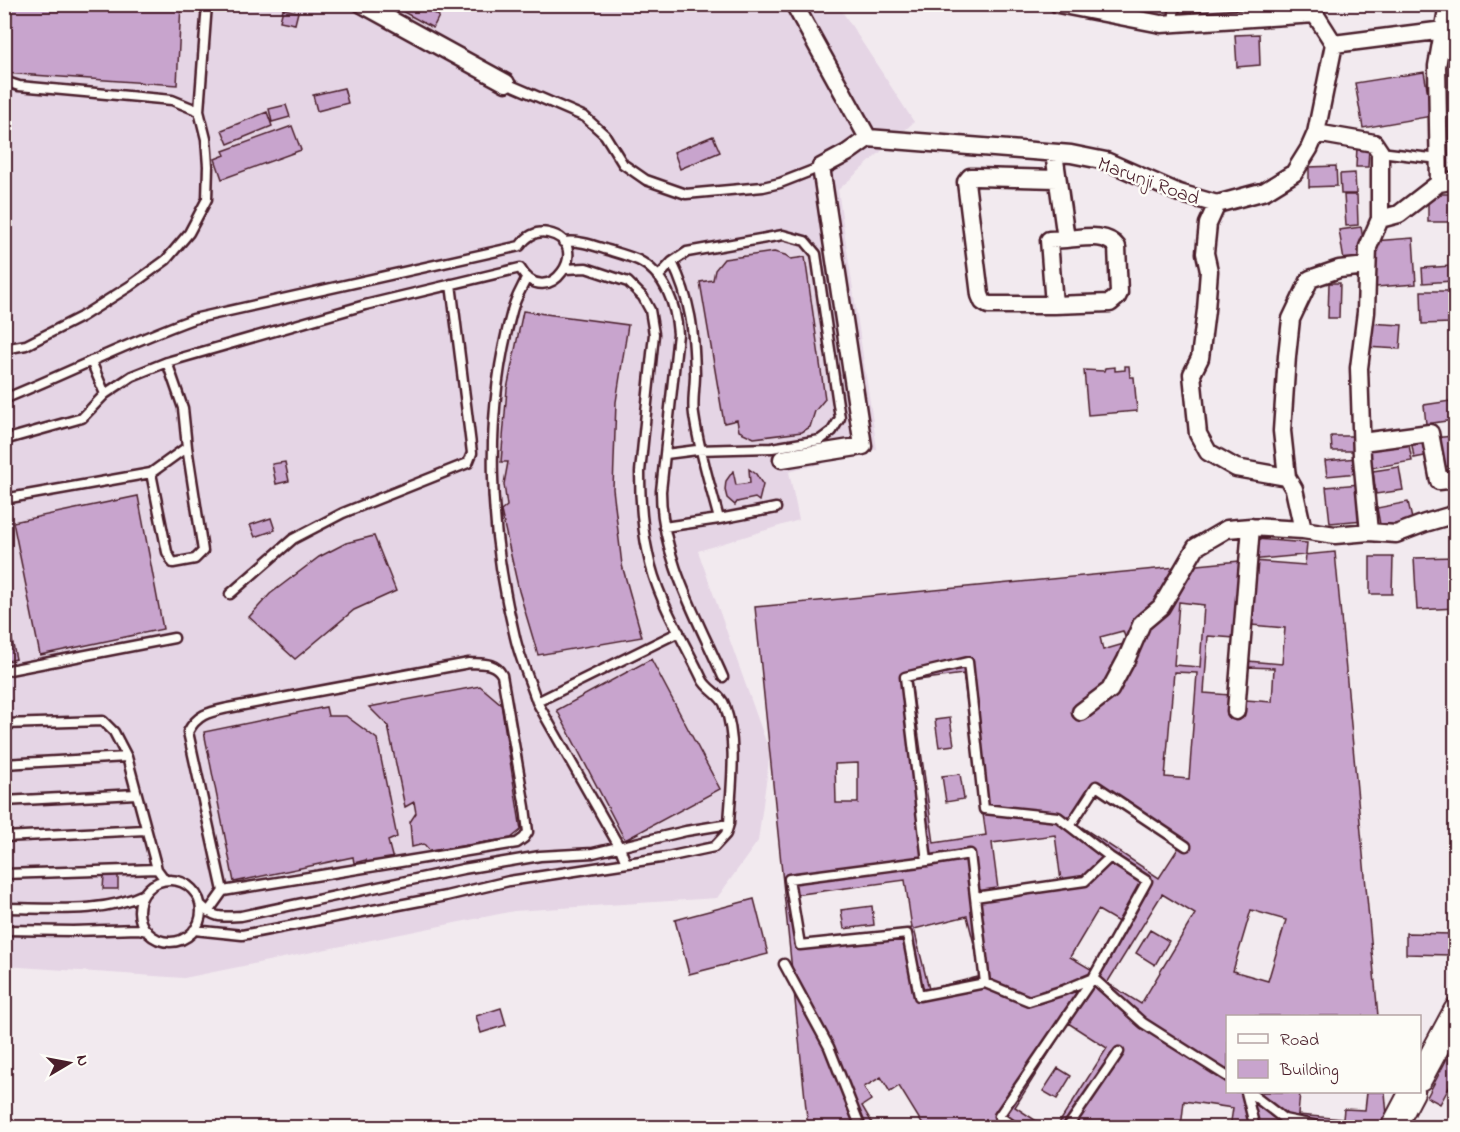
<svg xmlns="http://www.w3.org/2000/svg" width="1460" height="1132" font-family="'Indie Flower',sans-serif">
  <rect width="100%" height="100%" fill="#f2eaef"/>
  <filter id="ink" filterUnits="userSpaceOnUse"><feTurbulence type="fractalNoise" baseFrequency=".0167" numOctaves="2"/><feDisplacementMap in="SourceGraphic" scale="12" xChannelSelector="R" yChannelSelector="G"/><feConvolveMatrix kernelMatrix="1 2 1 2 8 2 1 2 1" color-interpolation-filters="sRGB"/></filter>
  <g filter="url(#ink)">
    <path fill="#e5d5e5" d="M4,5H838L914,122L838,190L877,449L789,472L799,520L698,551L770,753L758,841L717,898L514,911L184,978L5,966Z"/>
    <path fill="#c8a4cd" stroke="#4a1f2b" stroke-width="1.5" fill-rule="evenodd" d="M4,4H181L177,85L4,73Z
      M389,4H416L439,16L433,28Z
      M1112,4H1153L1152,11Z
      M283,9L298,12L295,24L280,21Z
      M1259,34L1260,65L1237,67L1235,35Z
      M1424,72L1432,116L1363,128L1355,83Z
      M344,88L348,103L317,111L313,95Z
      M286,105L290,117L272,122L269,109Z
      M267,112L272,126L228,144L222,130Z
      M292,126L301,150L222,179L215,159L225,155L223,151Z
      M713,136L720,152L680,169L674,152Z
      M1357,147H1369L1368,167H1356Z
      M1336,166L1337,186L1309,187V167Z
      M1355,173L1356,194H1341L1340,174Z
      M1428,194H1455V222H1428Z
      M1344,195H1357L1358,225L1346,226Z
      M1361,227L1366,258L1344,261L1339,230Z
      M1413,238L1416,284L1376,287L1373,241Z
      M774,252L785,255L791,259L805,257L825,399L815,411L810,427L802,432L754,438L739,431L737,420L724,423L700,282L713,280L715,270L724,259Z
      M1451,266L1452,281L1423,283L1422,268Z
      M1329,283H1340L1339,318H1328Z
      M1421,291H1451V323L1422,324Z
      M523,311L628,325L616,402L613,489L622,565L642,637L538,655L519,591L501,511L507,506L504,484L508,462H501L507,389Z
      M1367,323L1402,325L1400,349L1365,347Z
      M1125,366H1129L1130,377H1134L1137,411L1088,415L1084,370L1104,371L1105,368L1115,367V371L1125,370Z
      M1450,401L1453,420L1426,424L1424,405Z
      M1331,436H1356V451H1332Z
      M1427,436L1430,455L1414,458L1411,439Z
      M1453,436L1456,465L1438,468L1433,438Z
      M1408,440L1412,461L1371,468L1368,446Z
      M1357,458L1358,473L1327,476L1325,461Z
      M285,462L289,481L276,484L272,464Z
      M1399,467L1403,490L1376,494L1373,471Z
      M749,469L756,474L763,485L759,501L755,498L737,502L735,505L727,498L725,490L726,481L733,471L736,485L750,483Z
      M1360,484L1364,520L1330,523L1326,487Z
      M138,496L163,629L40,655L13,522Z
      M1408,502L1413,523L1381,530L1377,508Z
      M271,518L275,530L255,537L250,525Z
      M374,536L396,591L354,610L295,659L249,617L270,594L319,557L346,543Z
      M1255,539L1307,543L1305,565L1253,561Z
      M1335,552L1378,1016H1228V1092H1385L1388,1128H808L755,607Z
      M1370,557H1393L1392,594H1370Z
      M1456,557V608L1417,610L1414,558Z
      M4,602L16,659L4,662Z
      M1179,602L1204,605L1200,667L1174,665Z
      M1251,625L1285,628L1282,664L1248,661Z
      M1123,631L1127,643L1103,650L1100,637Z
      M1208,636L1235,638L1230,695L1204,693Z
      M651,659L720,789L625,840L557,710Z
      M1248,667L1274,668L1272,702L1246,700Z
      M1174,672L1197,673L1189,779L1165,777Z
      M963,674L986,835L934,843L911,681ZM950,718L954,745L939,747L935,720ZM960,774L964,799L946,802L942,776Z
      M480,686L501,704L521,830L511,838L430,851L424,844L412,847L410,822L416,813L414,802L405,807L388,726L369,707Z
      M326,707L328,716H346L377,739L397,837L388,841L393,860L367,865L366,860L354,863L353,857L234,882L204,732Z
      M858,763V803H836L835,764Z
      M1099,791L1181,844L1159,878L1077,824Z
      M1055,835L1061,881L998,889L992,843Z
      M104,875H118V889H103Z
      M905,880L912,928L801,943L794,895ZM872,906L874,925L844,929L841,910Z
      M1162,894L1195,914L1141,1004L1107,983ZM1150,930L1169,941L1155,965L1136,953Z
      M754,899L768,954L689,974L675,920Z
      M1098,910L1122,924L1094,971L1070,957Z
      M1251,910L1286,920L1268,981L1233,971Z
      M967,916L982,976L929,989L914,929Z
      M1406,933L1452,934L1451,955L1406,954Z
      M501,1008L506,1025L481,1033L476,1016Z
      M1068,1023L1107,1048L1056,1128H1047L1015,1107ZM1058,1068L1071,1076L1057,1099L1043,1091Z
      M1451,1051L1456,1053V1075L1440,1104L1427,1097Z
      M881,1077L890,1092L899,1086L923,1125L918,1128H875L862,1106L871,1100L864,1087Z
      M1300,1092H1367L1365,1110L1344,1109L1343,1119L1298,1115Z
      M1184,1101L1233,1108L1230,1128H1181Z"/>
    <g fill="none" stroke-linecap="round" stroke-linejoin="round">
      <g stroke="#4a1f2b" stroke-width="13">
        <path id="lane" d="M1173,23L1175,4
          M4,81L19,86L172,100L199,111
          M506,83L585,117L605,135L623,164L646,180L686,194L763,187L780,183L821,167
          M1380,152L1439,159
          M563,242C579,240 592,245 608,250C618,253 629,256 638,260C666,274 676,306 678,334L661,491C661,556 697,618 723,677
          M672,262C691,301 694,331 695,374C695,387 692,402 694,415C699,450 710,485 719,519L776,508
          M565,269L586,268L628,282L643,297L650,310L654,334L640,472C640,499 642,527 648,554C656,597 683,639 702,679C707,690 722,695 725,706C738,744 731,785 729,824
          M527,277C522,288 515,299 512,311C483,416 489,532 515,637C520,659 530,681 537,702L679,632
          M658,277L672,262L687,252L783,235L805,241L816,254L840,418L832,431L820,440L772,448L697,450L666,454
          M4,349L26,345L81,317L130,286L166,260L189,233L207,199L208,166L206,139L199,111L207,4
          M91,361L105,394
          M4,399C68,373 129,342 193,319L520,246C526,237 536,230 548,233C596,243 547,315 520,268L365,305L167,362L132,376L105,394L82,418L4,440
          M151,473L167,552L173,563L195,559L203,551L187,447
          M4,499L151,473L187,447L183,408L167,362
          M664,527L719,519
          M230,594L293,539L343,513L468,463L472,453L451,284
          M4,671L174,638
          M537,702L620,848L626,863
          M4,724L103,721L114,732L127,757L157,869L165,880
          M4,764L127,757
          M4,801L136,794
          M1070,826L1096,786L1186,846
          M4,837L145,830
          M927,861L970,854L975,897
          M4,874L157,869
          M139 911a31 31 0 1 1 62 0a31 31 0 1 1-62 0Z
          M4,908C50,908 103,914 144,894
          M208,912L223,891L517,843L524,838L528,832L525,807L502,675C495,662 483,664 469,663L228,708C210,712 197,714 188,732L223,891
          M4,930L73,931L139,929L147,931
          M194,930L242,935L446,896L509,881L667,857L714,847L726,834L729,824L686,831L593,853L540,856L463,869L241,916C222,917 215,919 201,905
          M784,964L829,1047L861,1128
          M1093,978L1143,1023L1228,1077
          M985,983L975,897L1085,881L1110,857
          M1246,1092L1255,1128
          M1249,1092L1284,1119L1328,1128
          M1016,1128L999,1116L1093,978L1147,881L1110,857L1058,817L984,809L968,662L905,677L927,861L789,879L800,945L907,934L919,996L985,983L1029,1001L1064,990L1093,978
          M1067,1128L1119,1052"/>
      </g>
      <g stroke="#4a1f2b" stroke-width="21">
        <path id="street" d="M362,4L506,83
          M794,4L868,138
          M1058,4L1161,24L1315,14L1334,44
          M1316,133L1374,143L1380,152V219L1368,247L1366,312L1359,368L1362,457L1369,532
          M1054,153L1066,239L1049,240L1054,305H988L983,302L980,295L966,182L970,177H975L1057,179
          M1439,183L1437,66L1448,4
          M1380,219L1399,214L1439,183L1456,180
          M1054,305L1110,303L1117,297L1119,293L1117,247C1106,232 1083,238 1066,239
          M1362,442L1430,433L1439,481L1456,479
          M782,459L863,446L821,167L847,153L868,138L1071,154L1106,161L1179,193L1217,204L1265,191L1294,173L1309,149L1316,133L1334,44L1444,30H1456
          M1287,477L1282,431L1287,356L1291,319L1310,279L1339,269L1367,266
          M1303,530L1335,535L1369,532L1396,534L1425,523L1456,514
          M1236,711L1251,527
          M1081,712L1110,690L1126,660L1142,623L1161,607L1196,547L1227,529L1251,527L1303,530L1294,489L1287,477L1236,468L1208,452L1198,434L1192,374L1200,358L1206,310L1209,271L1205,253L1208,224L1217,204"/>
      </g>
      <g stroke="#4a1f2b" stroke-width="28">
        <path id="secondary" d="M1420,1078L1456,1011
          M1393,1128L1412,1092"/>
      </g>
      <use href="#lane" stroke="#fdfcf7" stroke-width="8"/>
      <use href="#street" stroke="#fdfcf7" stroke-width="16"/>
      <use href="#secondary" stroke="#fdfcf7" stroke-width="24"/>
    </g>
  </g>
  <g text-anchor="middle" stroke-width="5" stroke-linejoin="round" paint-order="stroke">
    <g font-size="20" fill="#4a1f2b" stroke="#fdfcf7">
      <text transform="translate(1149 180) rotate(20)" y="7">Marunji Road</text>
    </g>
  </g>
  <rect width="1460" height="1132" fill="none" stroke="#fdfcf7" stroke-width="24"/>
  <rect x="12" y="12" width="1436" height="1108" fill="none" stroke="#4a1f2b" stroke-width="2" filter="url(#ink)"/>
  <rect x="1226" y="1015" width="195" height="78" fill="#fdfcf7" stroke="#b5a4a5" stroke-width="1.5"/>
  <rect x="1238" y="1034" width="30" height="9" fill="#fdfcf7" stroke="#b5a4a5" stroke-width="1.5"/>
  <text x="1280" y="1045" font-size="18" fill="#4a1f2b">Road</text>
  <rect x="1238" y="1060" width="30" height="18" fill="#c8a4cd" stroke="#b5a4a5" stroke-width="1.5"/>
  <text x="1280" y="1075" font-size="18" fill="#4a1f2b">Building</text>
  <g transform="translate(69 1063) rotate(80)" stroke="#fdfcf7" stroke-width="4.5" paint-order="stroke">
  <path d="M0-4.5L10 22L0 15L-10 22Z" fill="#4a1f2b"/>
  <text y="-9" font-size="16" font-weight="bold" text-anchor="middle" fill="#4a1f2b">N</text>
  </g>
</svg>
